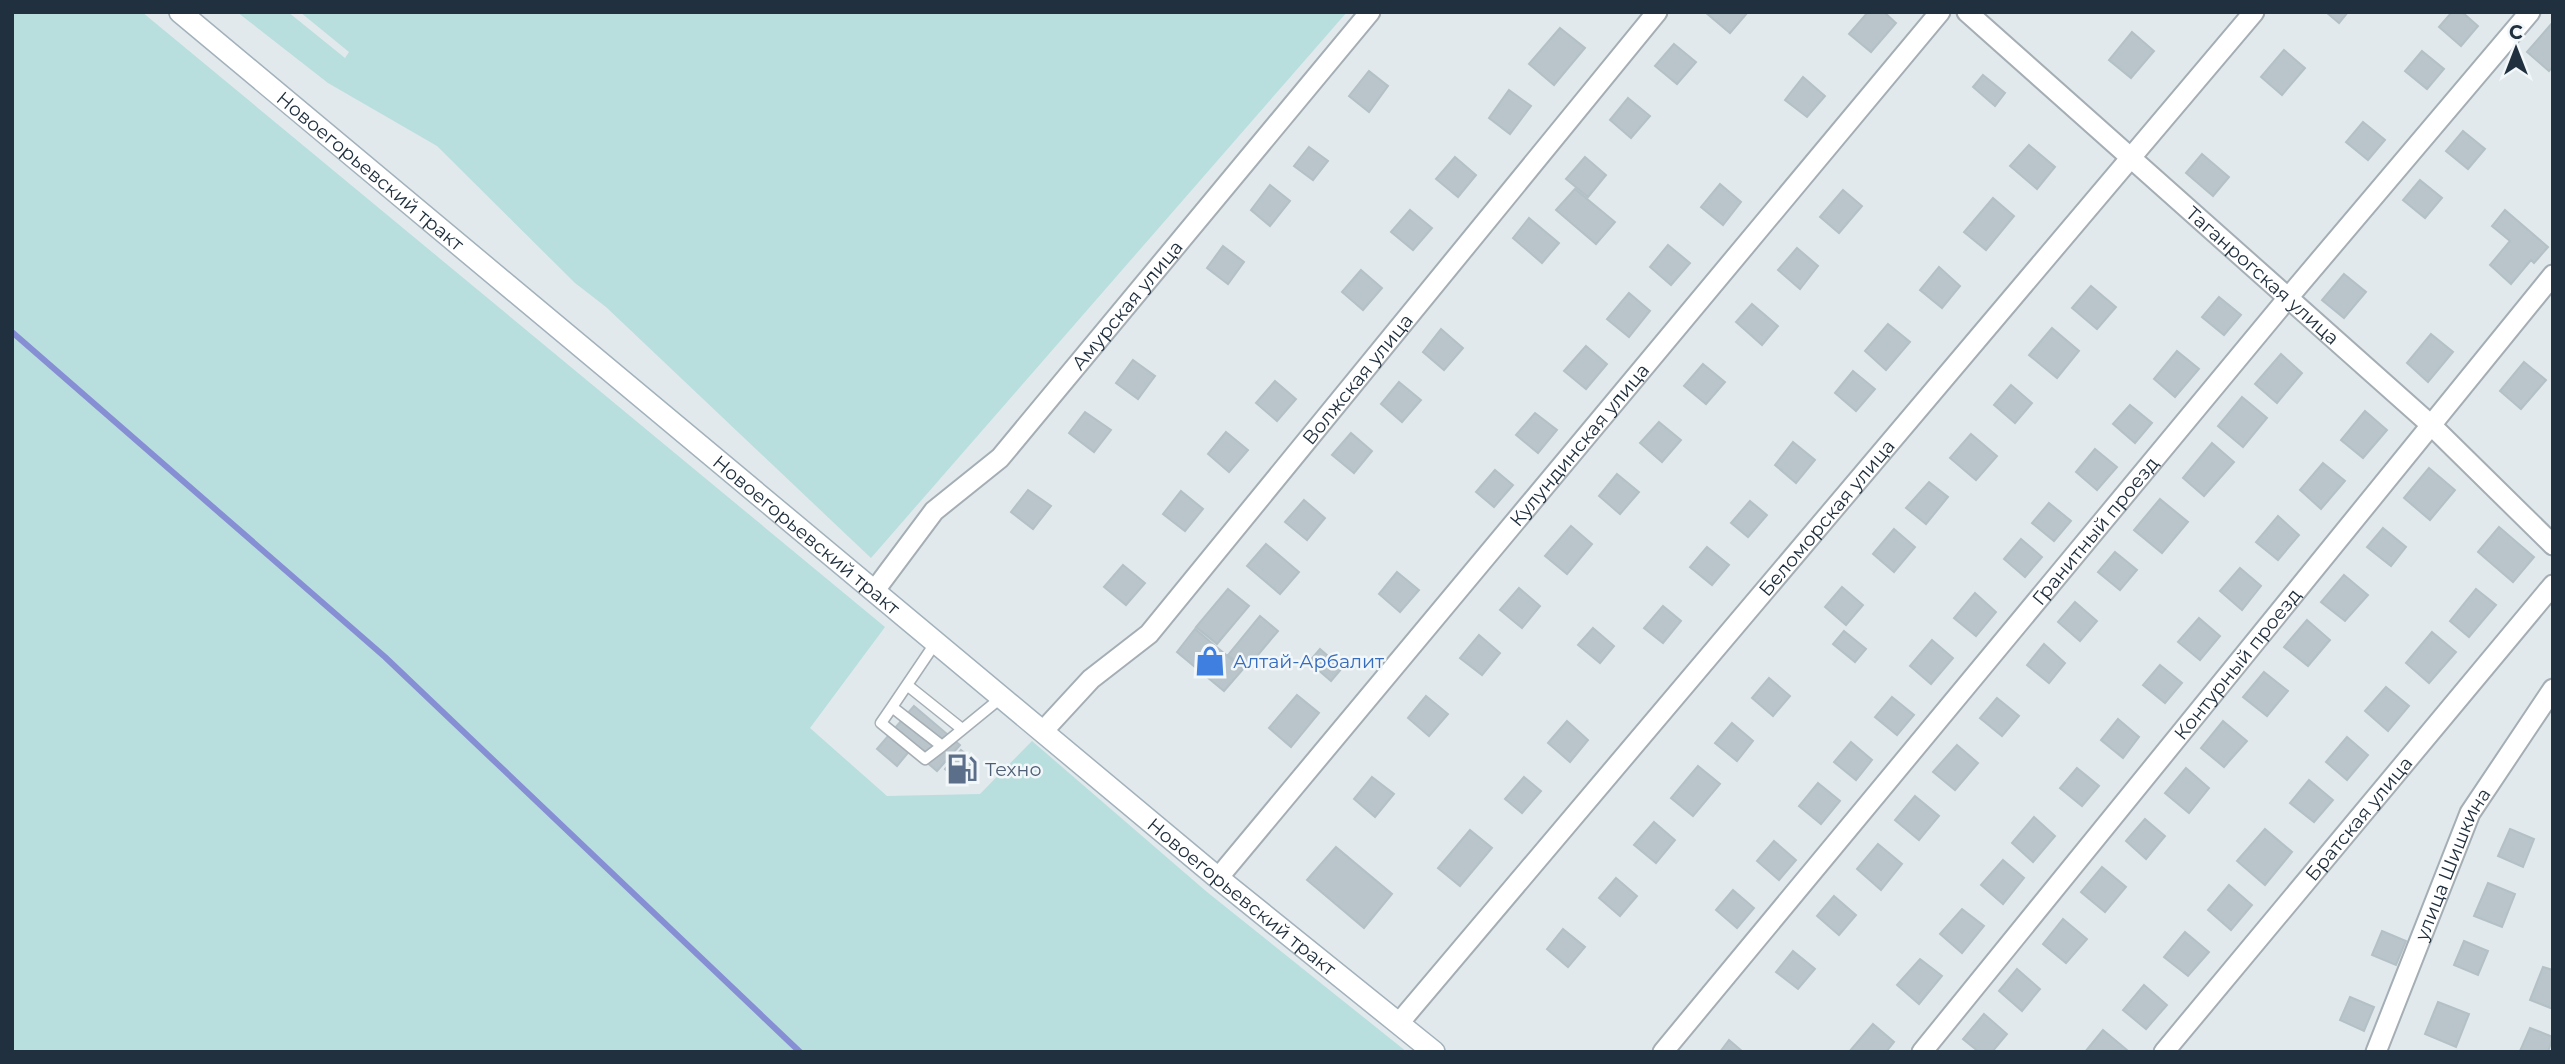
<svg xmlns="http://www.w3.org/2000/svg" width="2565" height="1064" font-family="Montserrat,sans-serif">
  <rect width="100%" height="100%" fill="#e1e9ec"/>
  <path fill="#b9dede" d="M12,12H142L885,627L810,728L887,796L980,794L1032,741L1207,892L1407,1052H12Z
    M237,12H288L345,58L349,52L300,12H1347L871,558L606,307L575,283L437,146L328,83Z"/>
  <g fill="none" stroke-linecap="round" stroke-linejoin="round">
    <path stroke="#878fd4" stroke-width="6" d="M12,332L385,657L800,1052"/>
  </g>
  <path fill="#b9c5ca" stroke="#b3c0c6" stroke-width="2" d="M1705,12H1748L1730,33Z
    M1868,12H1884L1896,23L1871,52L1849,34Z
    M2326,12H2348L2339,23Z
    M2452,12H2462L2478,26L2461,46L2439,27Z
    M2553,22V66L2549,71L2527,52Z
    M1560,28L1585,48L1554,85L1529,64Z
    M2132,32L2154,51L2131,78L2109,60Z
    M1674,44L1696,62L1677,84L1655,66Z
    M2284,50L2305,68L2282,95L2261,77Z
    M2422,51L2444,69L2427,89L2405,71Z
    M1369,71L1388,86L1369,112L1349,96Z
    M1983,75L2005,93L1995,106L1973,87Z
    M1803,77L1825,96L1807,117L1785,100Z
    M1509,90L1531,106L1510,134L1489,118Z
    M1628,98L1650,116L1631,138L1610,120Z
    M2363,122L2385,140L2368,160L2346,142Z
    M2463,131L2485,149L2468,169L2446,151Z
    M2029,145L2055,167L2037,189L2010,166Z
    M1309,147L1328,161L1313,180L1294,166Z
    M2202,154L2229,177L2213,196L2186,173Z
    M1455,157L1476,175L1458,197L1436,179Z
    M1585,157L1606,175L1588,197L1566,179Z
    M2420,180L2442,198L2425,218L2403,200Z
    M1720,184L1741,202L1723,225L1701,207Z
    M1270,185L1290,201L1270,226L1251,210Z
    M1575,189L1615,222L1596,244L1556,210Z
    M1843,190L1862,206L1839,233L1820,217Z
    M1993,198L2014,216L1986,250L1964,232Z
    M1410,210L1432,228L1413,250L1391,232Z
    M2505,210L2548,247L2534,263L2531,260L2511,284L2490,265L2510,241L2492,226Z
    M1529,218L1559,243L1542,263L1513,238Z
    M1668,245L1690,263L1671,285L1650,267Z
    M1223,246L1244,262L1228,284L1207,268Z
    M1797,248L1818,266L1800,289L1778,270Z
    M1939,267L1960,286L1942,308L1920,290Z
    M1361,270L1382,288L1363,310L1342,292Z
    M2344,274L2366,292L2344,318L2322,300Z
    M2091,286L2116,307L2097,329L2072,308Z
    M1629,293L1650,311L1629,337L1607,319Z
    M2219,297L2241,315L2224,335L2202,317Z
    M1752,304L1778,326L1762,345L1736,322Z
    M1888,324L1910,342L1886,370L1865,351Z
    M2052,328L2079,351L2057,378L2029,355Z
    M1441,329L1463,348L1444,370L1423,352Z
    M2431,334L2453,352L2428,382L2407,363Z
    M1586,346L1607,364L1586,389L1564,371Z
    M2177,351L2199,369L2175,397L2154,379Z
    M2281,354L2302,373L2277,403L2255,384Z
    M1133,360L1155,376L1138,399L1116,383Z
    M2524,362L2546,380L2521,409L2500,391Z
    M1703,364L1725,382L1706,404L1684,386Z
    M1853,371L1875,389L1856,411L1835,393Z
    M1275,381L1296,399L1277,421L1256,403Z
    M1399,382L1421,400L1402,422L1381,404Z
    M2011,385L2032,403L2015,423L1994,405Z
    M2242,397L2267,418L2243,447L2218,426Z
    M2130,405L2152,423L2135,443L2113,424Z
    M2365,411L2387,430L2363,458L2341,440Z
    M1085,412L1111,430L1094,452L1069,433Z
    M1535,413L1557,430L1538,453L1516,435Z
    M1659,422L1681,440L1662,462L1640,443Z
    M1226,432L1248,450L1229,472L1208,454Z
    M1351,433L1372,451L1354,473L1332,455Z
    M1971,434L1997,456L1976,480L1950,458Z
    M1793,442L1815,460L1796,483L1775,465Z
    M2212,443L2234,462L2204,496L2183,478Z
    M2095,449L2117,467L2097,490L2076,472Z
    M2323,463L2345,481L2321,509L2300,490Z
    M2429,468L2455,490L2430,520L2404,498Z
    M1495,470L1513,485L1494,507L1476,492Z
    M1617,474L1639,492L1620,514L1599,496Z
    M1929,482L1948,497L1926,524L1906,508Z
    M1028,490L1051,506L1033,529L1011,512Z
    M1181,491L1203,509L1185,531L1163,514Z
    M2160,499L2188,522L2162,553L2134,530Z
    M1304,500L1325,518L1307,540L1285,522Z
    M1750,501L1767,515L1748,537L1731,523Z
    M2049,503L2071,521L2054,541L2032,523Z
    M2278,516L2299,535L2278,560L2256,542Z
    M1571,526L1592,544L1567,574L1545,556Z
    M2499,527L2534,557L2513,582L2478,552Z
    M2383,528L2406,547L2391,566L2367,547Z
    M1894,529L1915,547L1894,572L1873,554Z
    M2021,539L2042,557L2025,577L2004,559Z
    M1266,544L1299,572L1280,594L1247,566Z
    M1707,547L1729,565L1712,585L1690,567Z
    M2115,552L2137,570L2120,590L2098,572Z
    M1123,565L1145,583L1126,605L1104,587Z
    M2240,568L2261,586L2242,610L2220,591Z
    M1397,572L1419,590L1400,612L1379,594Z
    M2344,575L2368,595L2345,621L2321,602Z
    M1842,587L1863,605L1846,625L1825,607Z
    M1519,588L1540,606L1522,628L1500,610Z
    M1228,589L1249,606L1217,644L1196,627Z
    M2476,589L2496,605L2469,637L2450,621Z
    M1975,593L1996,612L1976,636L1954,618Z
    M2075,602L2097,621L2080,641L2058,622Z
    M1663,606L1681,621L1663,643L1644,628Z
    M1260,616L1278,631L1246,669L1228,655Z
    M2199,618L2220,636L2200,660L2178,642Z
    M2307,620L2330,640L2308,666L2284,647Z
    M1593,628L1614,646L1600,663L1578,645Z
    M1195,629L1243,669L1224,691L1177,652Z
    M1844,631L1866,649L1855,662L1833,644Z
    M2432,632L2456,652L2429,683L2406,663Z
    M1479,635L1500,653L1482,675L1460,658Z
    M1932,640L1953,658L1931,684L1910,666Z
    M2044,644L2065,663L2049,683L2027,665Z
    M1320,649L1342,668L1331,681L1309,662Z
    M2160,665L2182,683L2165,703L2143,685Z
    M2264,672L2288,691L2267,716L2243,697Z
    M1769,678L1790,696L1773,716L1752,698Z
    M2386,687L2409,706L2388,731L2365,711Z
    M1297,695L1319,713L1291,747L1269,728Z
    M1426,696L1448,714L1429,736L1408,718Z
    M1892,697L1914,715L1897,735L1875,717Z
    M1997,698L2019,716L2002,736L1980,718Z
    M914,706L960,745L937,771L911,749L897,766L877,749Z
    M2118,719L2139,737L2123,758L2101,740Z
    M1567,721L1588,740L1570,762L1548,743Z
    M2223,721L2247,741L2224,767L2201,748Z
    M1732,723L1753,741L1737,761L1715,743Z
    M2347,737L2368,755L2347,780L2326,762Z
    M1851,742L1872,760L1856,780L1834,762Z
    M1957,745L1978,763L1955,790L1933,772Z
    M961,750L978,764L962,783L945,769Z
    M1698,766L1720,784L1693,816L1671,798Z
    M2077,768L2099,786L2082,806L2060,788Z
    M2186,768L2209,788L2189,813L2165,793Z
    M1372,777L1394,794L1375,817L1354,799Z
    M1524,777L1541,791L1522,813L1505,799Z
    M2309,780L2333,800L2314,822L2290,803Z
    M1818,783L1840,801L1821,824L1799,806Z
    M1915,796L1939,816L1919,840L1895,820Z
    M2034,817L2055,836L2033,862L2012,843Z
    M2145,819L2165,836L2146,859L2126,841Z
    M1654,822L1675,840L1656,863L1634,845Z
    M2265,829L2292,852L2265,885L2237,861Z
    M2510,829L2534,839L2523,867L2498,856Z
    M1470,830L1492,848L1460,886L1438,868Z
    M1774,841L1796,860L1779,880L1757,861Z
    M1878,844L1902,864L1881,890L1857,869Z
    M1336,847L1392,894L1364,928L1307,880Z
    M2003,860L2024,878L2003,904L1981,885Z
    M2102,867L2126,887L2105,912L2081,892Z
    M1616,878L1637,896L1620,916L1599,898Z
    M2488,883L2515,894L2502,927L2474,916Z
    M2229,885L2252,905L2231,930L2208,910Z
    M1733,890L1754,908L1737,928L1716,910Z
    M1834,896L1856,915L1839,935L1817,916Z
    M1962,909L1984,926L1962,953L1940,934Z
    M2063,919L2087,939L2066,963L2043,944Z
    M1563,929L1585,947L1568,967L1547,949Z
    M2382,931L2406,941L2396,965L2372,955Z
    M2185,932L2209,952L2188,976L2164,957Z
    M2464,941L2488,951L2478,975L2454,965Z
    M1793,951L1815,969L1798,989L1776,972Z
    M1920,959L1942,976L1919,1004L1897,985Z
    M2543,967L2553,970V1009L2530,1000Z
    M2017,969L2040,989L2022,1011L1999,991Z
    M2144,985L2167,1005L2146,1029L2123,1010Z
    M2350,997L2374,1007L2364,1031L2340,1020Z
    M2438,1002L2469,1014L2456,1047L2425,1034Z
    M1984,1014L2007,1034L1992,1052H1979L1963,1039Z
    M1873,1024L1894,1042L1886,1052H1849Z
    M2530,1028L2553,1037L2548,1052L2520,1051Z
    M2103,1030L2127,1050L2125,1052H2085Z
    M1729,1040L1743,1052H1720Z"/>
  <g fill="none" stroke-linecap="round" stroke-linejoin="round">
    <g stroke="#a4aeb4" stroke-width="13">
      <path id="lane" d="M936,642L892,707L942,746L1002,697
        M907,685L962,729
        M892,707L881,723L925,759L942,746"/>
    </g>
    <g stroke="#a4aeb4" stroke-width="23">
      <g id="street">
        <path id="s1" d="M1967,12L2431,425L2553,545"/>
        <path id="s2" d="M875,590L934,511L1000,458L1370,12"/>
        <path id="s3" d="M1044,730L1091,679L1149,634L1657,12"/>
        <path id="s4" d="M1218,878L1940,12"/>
        <path id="s5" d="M1399,1023L2254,12"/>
        <path id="s6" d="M1663,1052L2287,299L2530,12"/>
        <path id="s7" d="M1922,1052L2553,275"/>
        <path id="s8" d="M2164,1052L2553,585"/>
        <path id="s9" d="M2376,1052L2470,813L2553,689"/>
      </g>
    </g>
    <g stroke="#a2b1bb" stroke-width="24">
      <g id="secondary">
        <path id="s10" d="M180,12L1218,878L1434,1052"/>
      </g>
    </g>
    <use href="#lane" stroke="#fff" stroke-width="10"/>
    <use href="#street" stroke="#fff" stroke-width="19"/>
    <use href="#secondary" stroke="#fff" stroke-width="21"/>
  </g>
  <defs>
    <g id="shop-bare" transform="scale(2.415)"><path d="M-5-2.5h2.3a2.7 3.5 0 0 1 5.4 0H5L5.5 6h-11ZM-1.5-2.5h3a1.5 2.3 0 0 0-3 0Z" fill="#3f7fe0" stroke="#f2f7f9" stroke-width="2.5" paint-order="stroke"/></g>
    <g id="fuel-bare" transform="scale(2.415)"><path d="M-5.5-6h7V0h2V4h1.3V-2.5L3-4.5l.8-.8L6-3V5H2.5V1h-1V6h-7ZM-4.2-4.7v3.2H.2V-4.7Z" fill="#5c6f8a" stroke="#f2f7f9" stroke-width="2.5" paint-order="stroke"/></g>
  </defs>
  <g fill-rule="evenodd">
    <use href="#shop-bare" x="1210" y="661"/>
    <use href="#fuel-bare" x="962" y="769"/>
  </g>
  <g text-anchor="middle" stroke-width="5" stroke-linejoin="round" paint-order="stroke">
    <g font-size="19" fill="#21303e" stroke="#f2f7f9">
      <text dy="7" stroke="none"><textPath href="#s10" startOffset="248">Новоегорьевский тракт</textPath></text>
      <text dy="7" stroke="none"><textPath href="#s1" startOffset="396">Таганрогская улица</textPath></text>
      <text dy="7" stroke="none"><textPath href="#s2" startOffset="382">Амурская улица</textPath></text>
      <text dy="7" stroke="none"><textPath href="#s3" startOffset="472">Волжская улица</textPath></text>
      <text dy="7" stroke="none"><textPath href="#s4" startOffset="564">Кулундинская улица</textPath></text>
      <text dy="7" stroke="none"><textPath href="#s5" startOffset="662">Беломорская улица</textPath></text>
      <text dy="7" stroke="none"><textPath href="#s6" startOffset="677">Гранитный проезд</textPath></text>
      <text dy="7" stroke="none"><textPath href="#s10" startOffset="816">Новоегорьевский тракт</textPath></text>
      <text dy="7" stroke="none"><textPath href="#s7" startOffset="500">Контурный проезд</textPath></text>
      <text dy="7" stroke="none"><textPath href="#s8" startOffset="304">Братская улица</textPath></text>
      <text dy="7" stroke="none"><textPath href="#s9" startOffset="203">улица Шишкина</textPath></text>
      <text dy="7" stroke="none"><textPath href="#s10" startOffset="1382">Новоегорьевский тракт</textPath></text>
    </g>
    <g font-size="19" fill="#366cbe" stroke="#f2f7f9" text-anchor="start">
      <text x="1233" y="668">Алтай-Арбалит</text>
    </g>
    <g font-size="19" fill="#4e5e75" stroke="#f2f7f9" text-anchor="start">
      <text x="985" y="776">Техно</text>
    </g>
  </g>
  <rect width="2565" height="1064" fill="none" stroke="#21303e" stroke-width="28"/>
  <g transform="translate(2516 49)" stroke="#f2f7f9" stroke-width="5" paint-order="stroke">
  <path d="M0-5L12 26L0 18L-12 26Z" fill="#21303e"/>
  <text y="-10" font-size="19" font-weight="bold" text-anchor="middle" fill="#21303e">С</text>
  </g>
</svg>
